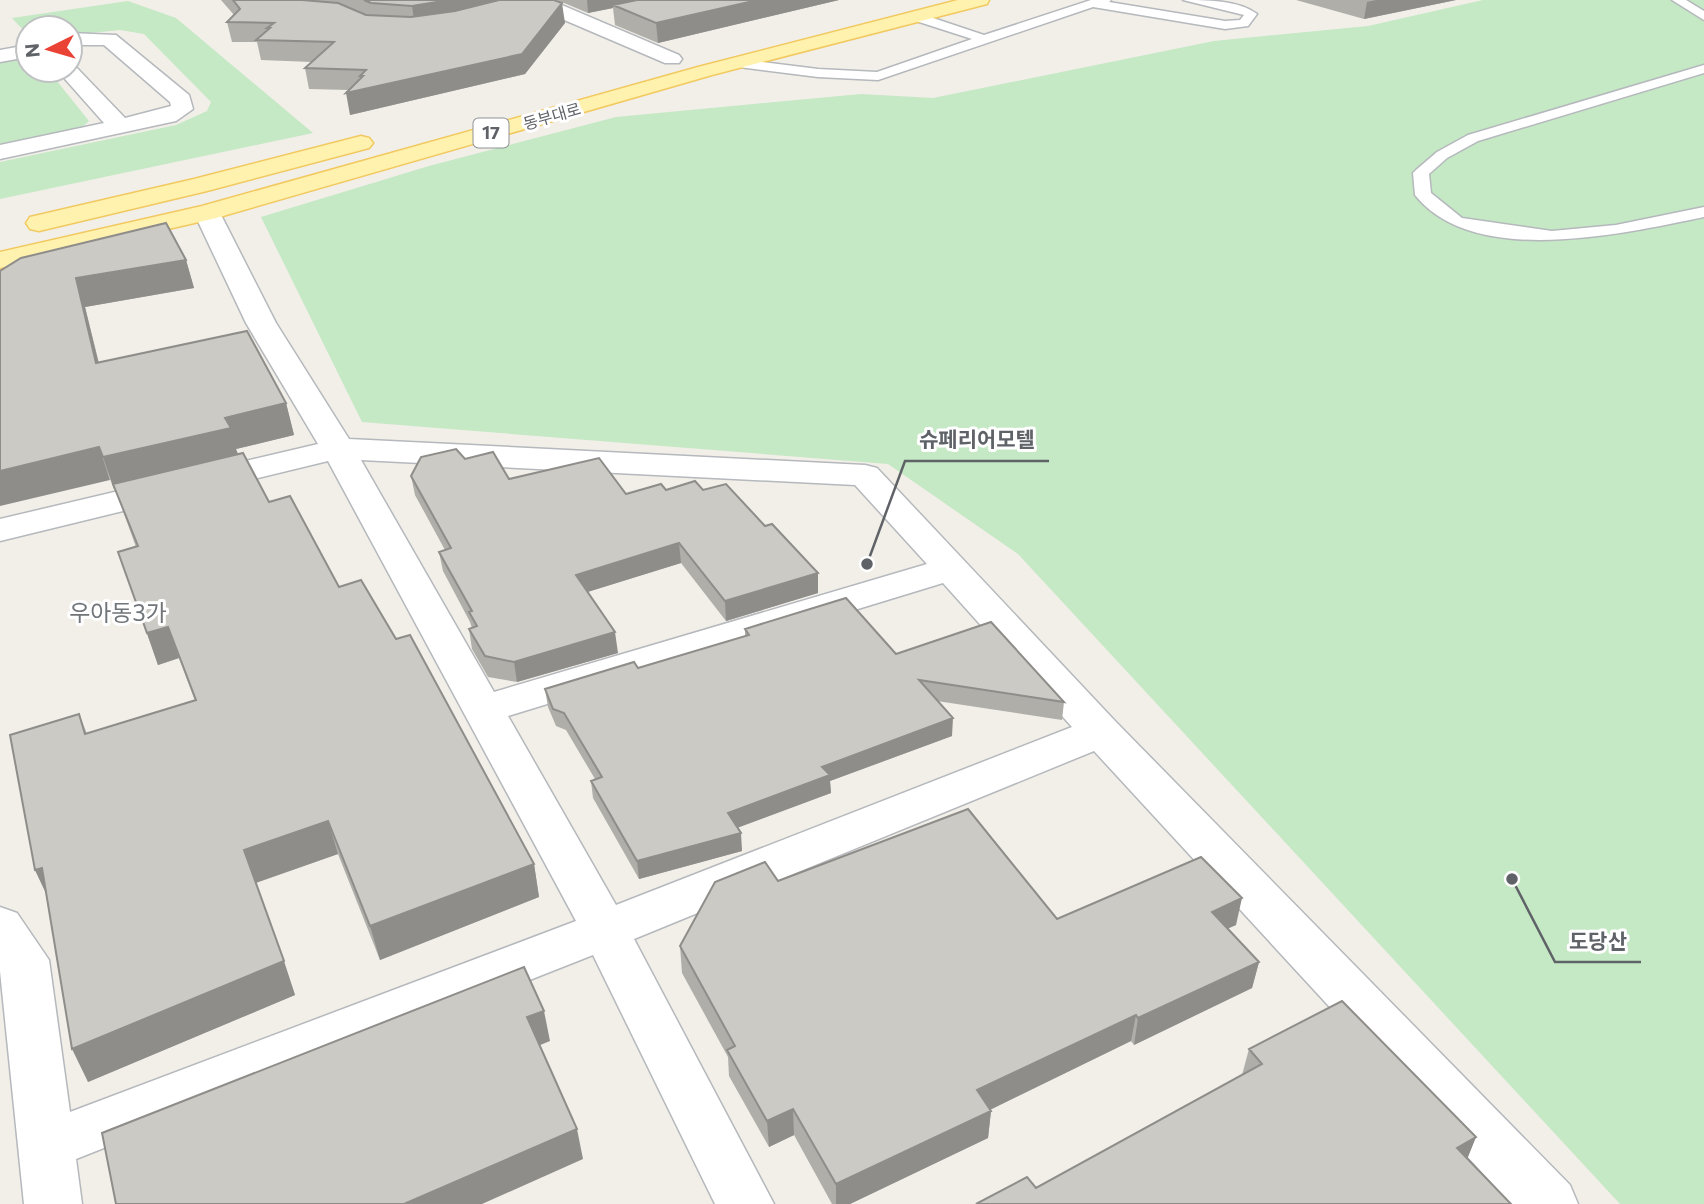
<svg xmlns="http://www.w3.org/2000/svg" width="1704" height="1204" font-family="Commissioner,'Noto Sans KR',sans-serif">
  <rect width="100%" height="100%" fill="#f1efe8"/>
  <path fill="#c5e8c5" d="M1483,0H1704V1204H1620L1018,554L888,464L362,422L261,217L429,166L616,117L861,94L933,98L1214,41L1368,26Z
    M128,1L176,18L313,133L0,199V162L176,125L207,111L211,102L144,34L120,30L70,35V28H28V35L12,18Z
    M20,58L28,59V70H48L89,121L79,130L0,147V60Z"/>
  <g fill="none" stroke-linecap="round" stroke-linejoin="round">
    <g stroke="#b5b8bc" stroke-width="3">
      <path id="service" d="M1091,0H1111L1109,2L1225,21L1240,20L1244,15L1183,0C1206,0 1239,0 1257,14L1248,26L1225,29L1093,7L878,80L818,77L739,67L732,63L739,59L818,69L877,72L972,39L913,20V14H921L984,35Z
        M1672,0H1686L1704,11V20Z
        M1704,65V73L1478,141L1447,158L1429,174L1431,193L1462,218L1552,231L1616,225L1704,207V217C1625,233 1474,269 1415,195L1413,173L1416,170L1437,152L1468,135Z"/>
    </g>
    <g stroke="#b5b8bc" stroke-width="3">
      <path id="minor" d="M525,0H550L679,55L682,59L679,63H665L527,4Z
        M70,33L116,35L189,95L193,109L176,121L0,159V145L104,123L57,70H70V64L75,66L125,118L171,106L170,102L104,45H70Z
        M28,45V57L0,62V50Z
        M207,205L216,208L220,213L276,323L349,439L865,465L877,468L1116,722L1570,1185L1578,1204H1511L1094,751L634,939L774,1204H715L593,955L76,1159L82,1204H24L0,971V907L17,913L49,960L70,1112L576,921L328,461L0,541V519L318,444L246,323L194,213L198,208ZM361,460L855,485L927,564L494,692ZM943,583L1072,727L616,905L508,716Z"/>
    </g>
    <g stroke="#f2c960" stroke-width="3">
      <path id="primary" d="M958,0H989L987,4L712,75L216,218L0,268V252L202,206L698,67Z
        M361,136L369,138L373,143L369,148L207,191L39,231L30,229L26,223L30,217L194,179Z"/>
    </g>
    <use href="#service" fill="#fff" fill-rule="evenodd"/>
    <use href="#minor" fill="#fff" fill-rule="evenodd"/>
    <use href="#primary" fill="#fff2af" fill-rule="evenodd"/>
  </g>
  <path fill="#afaea9" d="M221,0H554L565,23L525,74L350,115L349,90L309,89L305,68L312,62L261,60L257,42H232L227,22L234,15Z
    M557,0H839L658,43L615,25L613,8L588,13Z
    M1296,0H1456L1364,19Z
    M21,258L186,260L194,288L85,307L99,363L286,403L294,435L236,449L238,454L269,502L339,587L396,639L534,864L539,897L380,960L338,854L256,883L295,995L88,1082L47,895L35,870L79,714L87,734L195,701L179,658L158,665L118,552L136,547L115,489H114Z
    M465,459L509,479L626,494L666,490H703L765,526L818,573V593L726,621L681,563L587,592L618,653L517,682L488,677L472,649L469,629L472,628L470,622L443,571L439,552L445,550L415,495L411,476Z
    M745,629L896,654L1064,702L1062,720L937,701L952,736L830,781L831,793L738,827L742,851L639,879L593,798L591,781L595,779L566,730L556,726L548,707L545,689L638,668L745,636Z
    M778,881L1057,919L1236,925L1228,928L1259,962L1252,988L1134,1045L1131,1041L990,1110L991,1111L988,1138L850,1204H832L794,1135L769,1147L729,1076L728,1057L682,973L680,946Z
    M1249,1049L1476,1137L1467,1158L1036,1188L1242,1075Z"/>
  <path fill="#8f8d8a" d="M449,0H524L415,26L412,6Z
    M587,0H648L613,5V8L588,13Z
    M758,0H839L658,43L656,23Z
    M1376,0H1456L1364,19L1367,2Z
    M562,3L565,23L525,74L350,115L346,93Z
    M186,260L194,288L85,307L106,394L96,363L76,278Z
    M286,403L294,435L236,449L240,460L114,489L103,457L225,418Z
    M99,447L110,480L0,506V471Z
    M679,543L681,563L578,595L576,575Z
    M818,573V593L726,621L725,601Z
    M168,627L179,658L158,665L147,633Z
    M615,632L618,653L517,682L514,662Z
    M953,718L952,736L830,781L831,793L729,831L728,813L822,767Z
    M328,821L338,854L255,883L244,850Z
    M741,833L742,851L639,879L637,861Z
    M534,864L539,897L380,960L370,926Z
    M42,868L51,904L35,870Z
    M1242,898L1236,925L1207,938L1212,912Z
    M284,961L295,995L88,1082L72,1049Z
    M1259,962L1252,988L1134,1045L1138,1018Z
    M544,1011L550,1041L533,1048L527,1017Z
    M1136,1015L1131,1041L975,1117L977,1090Z
    M793,1109L794,1135L769,1147L767,1121Z
    M991,1111L988,1138L850,1204H836V1184Z
    M577,1129L583,1159L482,1204H404Z
    M1476,1137L1464,1167L1457,1148Z"/>
  <path fill="#cccac5" stroke="#8f8d8a" stroke-width="2" d="M233,0H302L338,3L366,15L411,17L455,11L499,0H554L562,3L522,54L346,93L363,76H360L366,70L305,68L334,42L256,40L270,28H267L274,23L227,22L240,9Z
    M364,0H449L412,6L371,3Z
    M637,0H758L656,23L613,5Z
    M166,223L186,260L76,278L96,363L247,331L286,403L225,418L231,428L103,457L99,447L0,471V271L21,258Z
    M456,449L465,459L493,452L509,479L599,458L626,494L661,484L666,490L695,481L703,490L726,484L765,526L772,524L818,573L725,601L679,543L576,575L615,632L514,662L485,656L469,629L477,626L469,612L472,611L439,552L451,548L411,476L421,457Z
    M243,453L269,502L290,496L339,587L361,580L396,639L410,635L534,864L370,926L328,821L244,850L284,961L72,1049L42,868L35,870L10,735L79,714L85,734L196,700L168,627L147,633L118,552L138,546L113,484Z
    M846,598L896,654L991,622L1064,702L919,680L953,718L822,767L830,775L728,813L741,833L637,861L591,781L602,777L564,713L553,709L545,689L634,662L638,668L749,635L745,629Z
    M968,809L1057,919L1201,857L1242,898L1212,912L1259,962L1138,1018L1136,1015L977,1090L991,1111L836,1184L793,1109L767,1121L727,1050L735,1046L680,946L715,882L765,862L778,881Z
    M524,967L544,1011L527,1017L577,1129L404,1204H116L102,1133Z
    M1342,1001L1476,1137L1457,1148L1511,1204H976L1027,1177L1036,1188L1262,1064L1249,1049Z"/>
  <g text-anchor="middle" stroke-width="6" stroke-linejoin="round" paint-order="stroke">
    <g font-size="16" fill="#5f6368" stroke="#fff">
      <text transform="translate(552 116) rotate(-16)" y="6">동부대로</text>
    </g>
    <rect fill="#fff" stroke="#8f9295" stroke-width="2" x="473.5" y="118.5" width="35" height="29" rx="5"/>
    <g font-size="18" font-weight="bold" fill="#5f6368">
      <text x="491" y="139">17</text>
    </g>
    <g font-size="23" fill="#70757a" stroke="#fff">
      <text x="118" y="621">우아동3가</text>
    </g>
  </g>
  <path fill="none" stroke="#5f6368" stroke-width="2.5" d="M867 564L905 461H1049M1512 879L1555 962H1641"/>
  <g fill="#5f6368" stroke="#fff" stroke-width="2.5">
    <circle cx="867" cy="564" r="7"/>
    <circle cx="1512" cy="879" r="7"/>
  </g>
  <g font-size="21" text-anchor="middle" font-weight="bold" fill="#5f6368" stroke="#fff" stroke-width="6" stroke-linejoin="round" paint-order="stroke">
    <text x="977" y="447">슈페리어모텔</text>
    <text x="1598" y="949">도당산</text>
  </g>
  <g transform="translate(49 49) rotate(265)"><circle r="33" fill="#ffffff" stroke="#bfc1c3" stroke-width="2"/>
  <path d="M0-5L12 26L0 18L-12 26Z" fill="#ea4335"/>
  <text y="-10" font-size="19" font-weight="bold" text-anchor="middle" fill="#5f6368">N</text>
  </g>
</svg>
